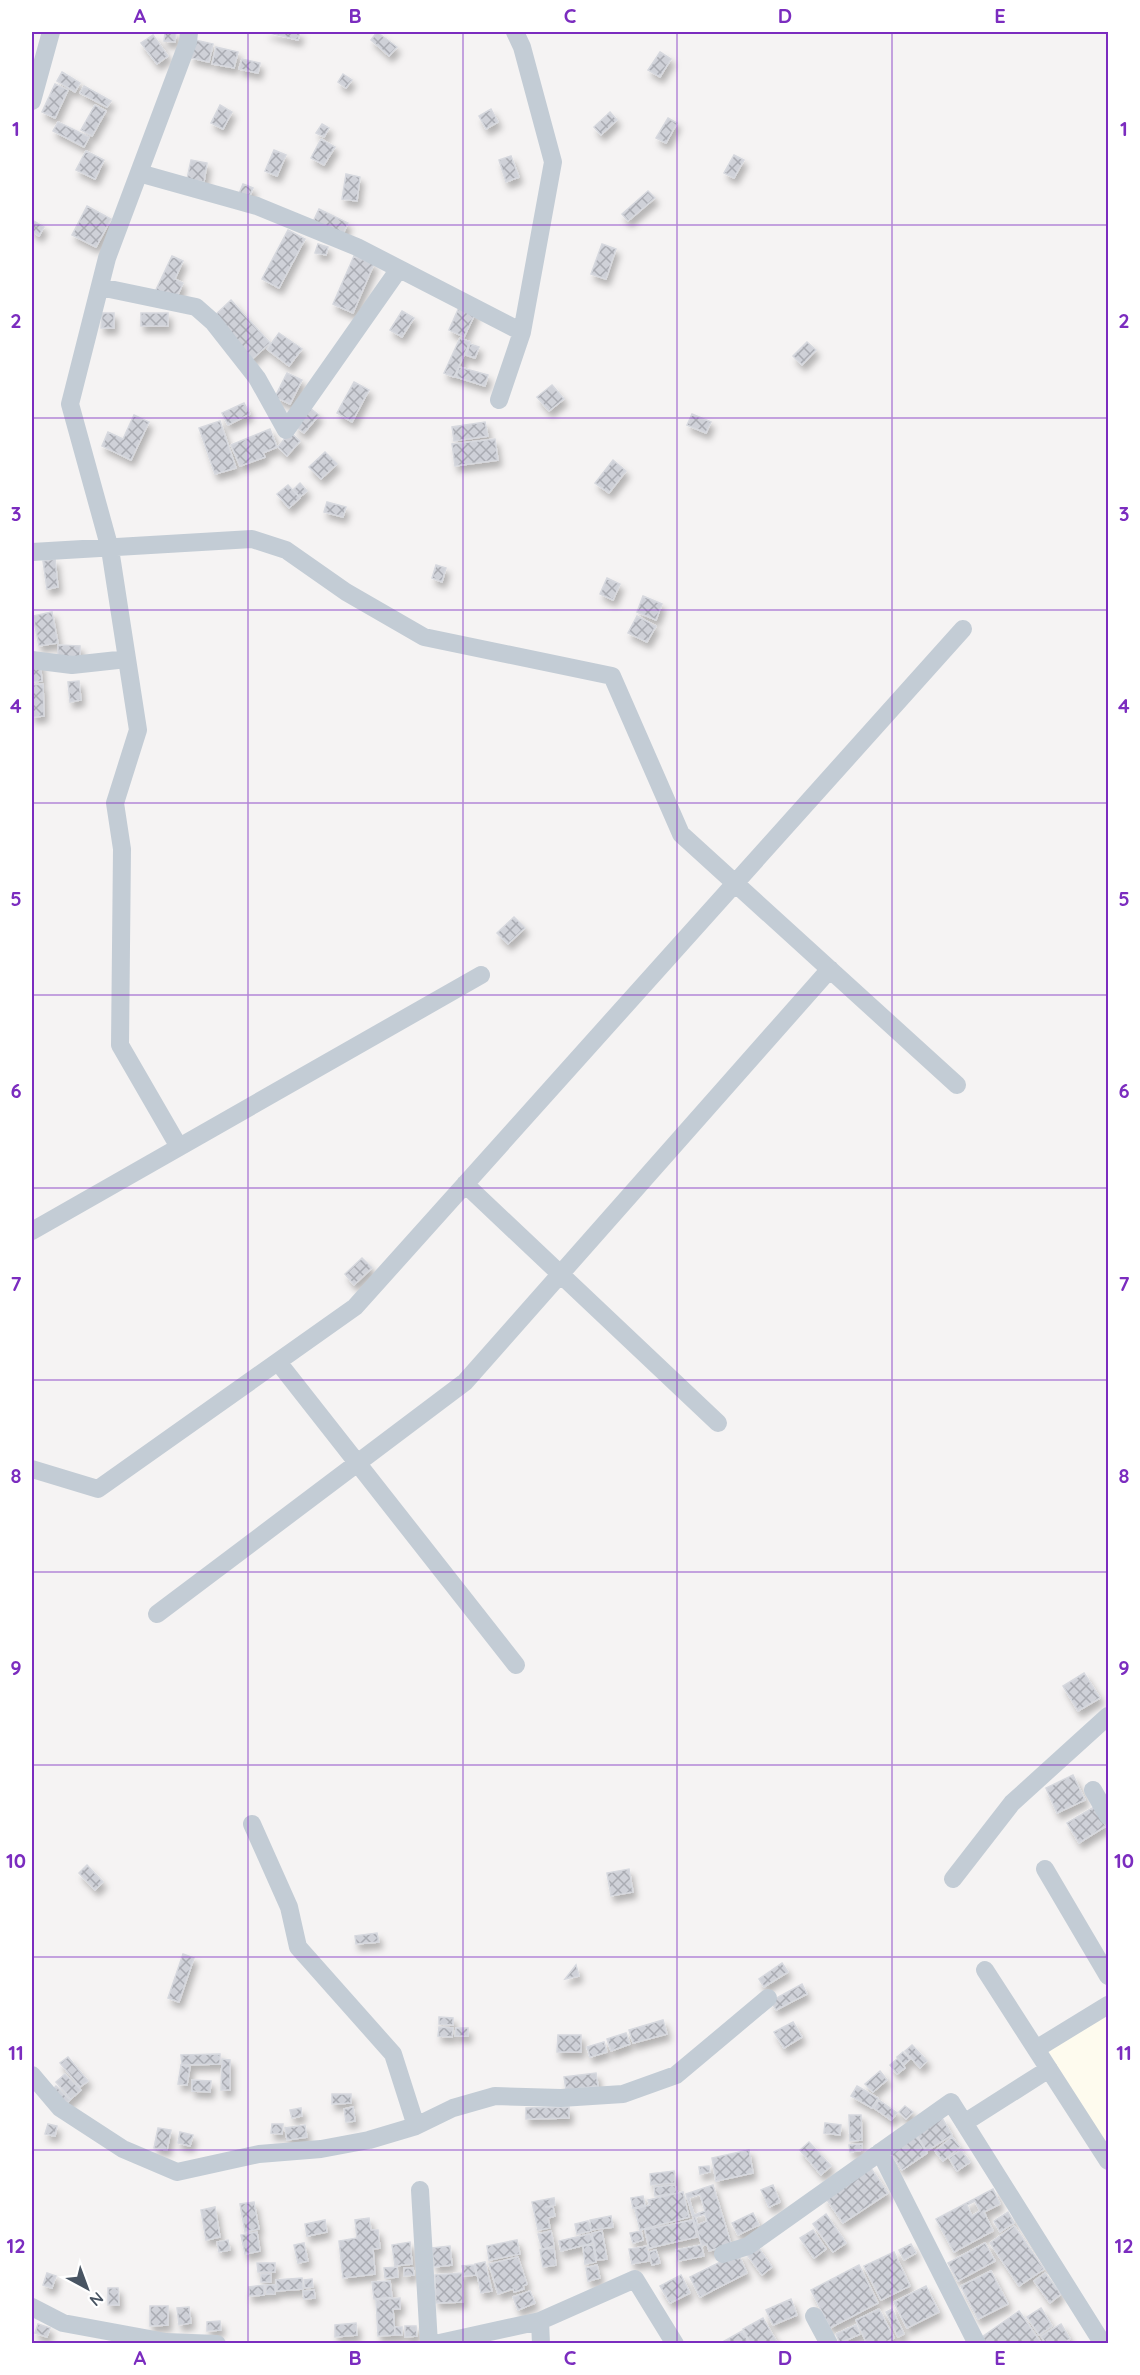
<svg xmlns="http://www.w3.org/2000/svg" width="1140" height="2375" font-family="Quicksand,sans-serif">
  <defs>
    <pattern id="building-cross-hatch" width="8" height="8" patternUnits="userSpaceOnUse" patternTransform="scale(1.5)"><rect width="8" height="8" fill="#cfd1d8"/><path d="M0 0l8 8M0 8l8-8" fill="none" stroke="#aaacb3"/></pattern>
    <filter id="shadow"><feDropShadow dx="3.5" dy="6" stdDeviation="3" flood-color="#0004"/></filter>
  </defs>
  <rect width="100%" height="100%" fill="#f5f3f3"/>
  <path fill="#fefbee" d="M1108,2010V2146L1046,2048Z"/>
  <path fill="url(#building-cross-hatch)" stroke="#d6d8de" stroke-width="1.5" fill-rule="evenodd" filter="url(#shadow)" d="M165,32H176L175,42L164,41Z
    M266,32H300L298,40Z
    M377,32L397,47L389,56L371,40Z
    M153,35L168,56L157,64L141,43Z
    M195,40L213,44L209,62L191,58Z
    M216,47L238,52L234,68L212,64Z
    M660,52L671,59L660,77L648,70Z
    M242,59L260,63L258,73L239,69Z
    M62,72L80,83L75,92L57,81Z
    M343,74L352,80L346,88L338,82Z
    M55,84L68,90L55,118L42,112Z
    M84,86L111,101L107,107L80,93Z
    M95,105L106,111L92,136L81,130Z
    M220,105L232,112L223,129L211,123Z
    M491,109L498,122L486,129L479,116Z
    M610,112L617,120L601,135L594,127Z
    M668,118L677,123L666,143L656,138Z
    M58,122L89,137L84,147L53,131Z
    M322,124L329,128L324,137L316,133Z
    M321,139L335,147L324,165L311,158Z
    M274,150L286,155L277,176L265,171Z
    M86,151L104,160L95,179L76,170Z
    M734,155L744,160L734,178L724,173Z
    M511,156L519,177L506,182L499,160Z
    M191,160L207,163L204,182L187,179Z
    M346,174L360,177L357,201L342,199Z
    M243,184L253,188L248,200L238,196Z
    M648,191L655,198L628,221L622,214Z
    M87,206L111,219L96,247L72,235Z
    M319,209L348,223L342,236L313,222Z
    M32,220L44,227L39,236L32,231Z
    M288,230L305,239L279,288L262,279Z
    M318,244L328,247L326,255L315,253Z
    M602,244L616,249L606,279L591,274Z
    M172,256L183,261L175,279L183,283L177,297L154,294Z
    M354,256L374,264L353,313L333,304Z
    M231,300L270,343L251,360L212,318Z
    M460,305L476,312L464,337L449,330Z
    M402,311L414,318L402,337L390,330Z
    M102,313H114V328H101Z
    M141,313H168V326H141Z
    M279,333L302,349L289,366L267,349Z
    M460,338L470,342L454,377L444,373Z
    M807,342L816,350L802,365L793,356Z
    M470,344L479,347L475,358L466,355Z
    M459,367L488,375L485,386L456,377Z
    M287,373L302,380L290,404L275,397Z
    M354,382L369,390L352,422L337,413Z
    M552,385L564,399L549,411L537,397Z
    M244,403L250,414L228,425L222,413Z
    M310,408L319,415L304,433L295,426Z
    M692,414L711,422L706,433L687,425Z
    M134,415L149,422L131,460L102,446L108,432L123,439Z
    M220,421L236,468L215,474L199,428Z
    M485,422L488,436L454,441L452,427Z
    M270,429L277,447L263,453L265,457L240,466L231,445Z
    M290,432L300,441L287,456L278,447Z
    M495,439L498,460L455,466L452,444Z
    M325,452L337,464L321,479L309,467Z
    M613,460L626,471L609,493L595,483Z
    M300,483L307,491L300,497L293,490Z
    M288,485L300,498L289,508L277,494Z
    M327,502L346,507L343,517L324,512Z
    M55,559L58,587L47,589L43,561Z
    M436,565L446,568L442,582L432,578Z
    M607,578L620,584L613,600L600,594Z
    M643,596L662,604L656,620L637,612Z
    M52,612L58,643L39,646L33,616Z
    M637,616L656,626L647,642L628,633Z
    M58,645L80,646V657H58Z
    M40,661L42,681L32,682V662Z
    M79,681L81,700L70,702L68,682Z
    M43,684L44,716L32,717V685Z
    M514,917L525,928L508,944L497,933Z
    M362,1258L372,1268L354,1285L345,1274Z
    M1084,1673L1100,1698L1078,1711L1063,1686Z
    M1073,1775L1085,1800L1057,1813L1046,1788Z
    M1094,1807L1106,1826L1079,1843L1067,1823Z
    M87,1865L103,1882L95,1890L79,1873Z
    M629,1869L633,1892L611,1896L607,1873Z
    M377,1933L379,1942L356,1944L355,1936Z
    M183,1954L194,1958L179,2002L168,1998Z
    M782,1963L788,1972L764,1987L759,1979Z
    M576,1965L579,1976L565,1979Z
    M802,1984L807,1994L776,2010L771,2001Z
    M439,2017L453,2018V2025L439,2024Z
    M663,2020L667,2034L633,2043L629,2030Z
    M793,2022L802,2037L784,2048L774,2032Z
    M439,2027L453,2028L452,2037L438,2036Z
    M456,2028H468V2036H455Z
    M626,2033L630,2044L611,2051L607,2039Z
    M558,2035H581V2052H557Z
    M604,2042L607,2052L590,2057L587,2047Z
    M912,2045L927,2061L920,2068L905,2051Z
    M903,2052L910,2059L904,2065L897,2057Z
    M220,2054V2064L182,2065L181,2055Z
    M68,2057L88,2081L80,2087L60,2063Z
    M898,2058L905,2068L897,2074L890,2065Z
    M222,2059L230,2060V2090H221Z
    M181,2065L190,2067L187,2085L178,2084Z
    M880,2071L887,2080L873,2092L865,2084Z
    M596,2073L598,2086L566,2090L564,2077Z
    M65,2074L81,2090L71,2099L56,2082Z
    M192,2080L211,2081L210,2092L192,2091Z
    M56,2086L70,2100L65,2105L51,2091Z
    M857,2086L878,2098L872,2108L851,2096Z
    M332,2094H351V2103L332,2104Z
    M879,2100L897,2113L891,2120L874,2108Z
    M905,2106L913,2112L906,2119L899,2112Z
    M353,2107L355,2121L346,2122L344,2109Z
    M569,2107V2118L526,2119V2108Z
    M301,2108L302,2116L292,2118L290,2110Z
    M849,2115H861L862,2140L850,2141Z
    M942,2118L952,2135L927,2151L916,2134Z
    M825,2123L841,2125L840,2135L824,2133Z
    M48,2124L57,2126L55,2136L45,2134Z
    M272,2124H283L282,2134L271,2133Z
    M305,2125L307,2137L287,2140L285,2128Z
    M158,2128L171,2130L167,2150L154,2148Z
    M180,2132L193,2135L190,2146L178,2143Z
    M915,2134L927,2153L902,2170L890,2152Z
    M952,2137L960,2147L943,2161L935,2151Z
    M809,2142L831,2166L821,2175L800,2150Z
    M862,2144V2150L850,2152L849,2145Z
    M749,2150L753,2173L716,2181L712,2158Z
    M961,2150L970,2162L957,2171L949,2158Z
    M709,2166L710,2172L700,2174L699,2167Z
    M870,2167L888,2193L843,2223L825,2197Z
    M674,2171L675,2183L651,2185L650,2174Z
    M675,2185L677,2193L655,2196L654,2187Z
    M713,2185L731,2244L709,2251L707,2244L702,2246L686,2194ZM700,2194L705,2211L694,2215L689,2198ZM705,2214L707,2221L698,2225L695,2217Z
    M773,2185L780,2202L769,2207L761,2190Z
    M993,2189L1000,2204L984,2212L993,2231L954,2252L936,2219ZM975,2201L980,2211L972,2216L967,2205Z
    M683,2192L689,2217L640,2230L635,2209L650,2205L648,2200Z
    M643,2196L645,2205L633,2208L631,2198Z
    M554,2198L555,2205L545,2207H553L555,2216L548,2218L550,2228L538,2230L532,2202Z
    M254,2202L259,2229L245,2232L240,2204Z
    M215,2207L220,2237L206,2240L201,2210Z
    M1008,2212L1014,2223L1000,2232L994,2221Z
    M753,2213L759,2225L738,2235L732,2223Z
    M826,2214L846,2243L833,2252L813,2224Z
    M611,2216L613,2227L591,2230L590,2220Z
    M369,2218L371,2230H378L380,2248L373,2249L375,2274L343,2278L339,2241L357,2238L355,2220Z
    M325,2220L327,2232L307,2236L305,2224Z
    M693,2220L697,2237L649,2248L645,2230Z
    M588,2221L591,2231L577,2234L575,2224Z
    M1014,2226L1044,2269L1019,2286L990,2243Z
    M813,2230L826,2249L814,2258L800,2238Z
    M551,2231L554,2246L542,2249L538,2234Z
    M602,2231L607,2259L597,2260L592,2233Z
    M641,2231L643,2240L633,2243L630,2233Z
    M257,2232L260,2251L245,2254L241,2235Z
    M590,2234L593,2243L561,2251L559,2241Z
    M228,2240L230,2250L219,2252L217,2242Z
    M517,2240L520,2254L489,2260L487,2246Z
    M410,2242L412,2264L395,2266L392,2245Z
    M304,2243L308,2261L298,2263L294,2245Z
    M985,2243L995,2261L958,2281L948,2263Z
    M756,2244L772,2267L762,2275L745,2252Z
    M911,2244L916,2253L904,2260L899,2250Z
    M593,2245L596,2262L585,2264L583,2246Z
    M701,2245L704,2256L678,2261L676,2250Z
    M450,2246L452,2265L434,2267L432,2248Z
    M647,2246L649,2261L632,2264L629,2249Z
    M554,2248L556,2265L543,2267L540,2250Z
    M656,2250L660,2263L652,2265L649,2252Z
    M894,2252L910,2286L881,2300L864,2266Z
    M738,2253L747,2273L700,2297L690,2277Z
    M518,2257L527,2284L523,2286L524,2289L514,2292L513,2289L498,2294L489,2264Z
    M485,2262L492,2291L481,2293L475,2264Z
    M257,2263H275V2272H258Z
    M474,2265L476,2275L464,2276L462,2266Z
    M597,2265L600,2278L588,2281L586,2268Z
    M859,2265L878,2303L830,2328L811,2290Z
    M397,2267L398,2277L385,2278L384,2268Z
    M404,2268H413L414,2275L404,2276Z
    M991,2271L1008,2304L978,2319L961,2286Z
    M47,2273L56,2276L52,2288L43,2285Z
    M462,2273L463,2302L436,2303L435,2275Z
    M1045,2273L1061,2294L1050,2303L1034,2281Z
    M261,2274H271V2282H261Z
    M681,2275L690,2293L670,2303L660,2286Z
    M302,2278L303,2289L277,2291L276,2280Z
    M312,2279L313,2287L305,2288L304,2280Z
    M390,2281L392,2297L374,2299L372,2282Z
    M264,2285V2295L249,2296V2287Z
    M266,2285H275V2294H266Z
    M926,2286L939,2312L907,2328L894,2302Z
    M108,2288H118L119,2305H108Z
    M314,2290L315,2298L304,2299L303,2291Z
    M530,2291L535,2303L518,2310L513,2297Z
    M400,2298V2309H393L395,2335L378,2336L376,2300Z
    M791,2299L797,2315L773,2325L766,2310Z
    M150,2306H168V2325L150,2326Z
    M189,2307L191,2323L179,2325L177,2308Z
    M1041,2308L1052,2326L1039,2335L1027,2317Z
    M879,2309L894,2338L883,2344H867L856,2320Z
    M892,2309L904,2334L898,2337L886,2312Z
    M1019,2311L1042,2344H987L982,2337Z
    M763,2318L778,2344H751L743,2329Z
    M220,2321L221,2330L207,2331V2322Z
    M356,2323L357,2335L335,2337V2325Z
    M38,2324L50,2328L47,2337L35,2333Z
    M1061,2324L1070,2339L1062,2344H1046L1041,2336Z
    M856,2325L860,2334L840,2343L836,2334Z
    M405,2326H416L417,2336L405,2337Z
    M395,2327H402V2335H395Z
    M742,2331L750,2344H719Z"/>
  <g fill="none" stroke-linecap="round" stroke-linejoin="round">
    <path stroke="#c3ccd5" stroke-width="18" d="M32,101L51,32
      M139,173L257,206L357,247L522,332
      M100,287L196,307L213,322L257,378L286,430L399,269
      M499,400L522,332L553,162L522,47L515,32
      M32,552L252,539L286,550L346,592L424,637L612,676L681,834L957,1085
      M32,660L72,665L127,659
      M179,1147L120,1045L122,849L115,803L138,730L110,549L70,404L107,258L188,42L189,32
      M465,1184L718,1423
      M32,1231L481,975
      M278,1362L516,1665
      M32,1469L98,1489L355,1307L963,629
      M157,1614L465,1382L830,969
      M1093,1790L1108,1816
      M252,1824L289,1907L298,1947L393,2054L416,2126
      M1045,1869L1108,1976
      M953,1879L1012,1803L1108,1716
      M985,1970L1108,2161
      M1036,2049L1108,2005
      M32,2075L60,2108L123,2149L177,2172L259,2154L321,2149L369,2140L416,2126L453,2108L495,2096L561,2098L623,2094L676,2075L768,1998
      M964,2123L1049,2069
      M880,2152L977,2344
      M420,2190L429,2344
      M723,2254L748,2246L951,2102L1103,2344
      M32,2307L63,2323L166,2342L217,2344
      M814,2316L829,2344
      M540,2321L541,2344
      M435,2344L540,2321L635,2279L675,2344"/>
  </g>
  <path fill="none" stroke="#7b2cbf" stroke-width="1.5" stroke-opacity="0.55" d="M248,32V2344M463,32V2344M677,32V2344M892,32V2344M32,225H1108M32,418H1108M32,610H1108M32,803H1108M32,995H1108M32,1188H1108M32,1380H1108M32,1572H1108M32,1765H1108M32,1957H1108M32,2150H1108"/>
  <rect width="1140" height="2375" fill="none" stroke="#ffffff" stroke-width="66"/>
  <g transform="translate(87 2288) rotate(139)" stroke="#ffffff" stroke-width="4.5" paint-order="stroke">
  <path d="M0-4.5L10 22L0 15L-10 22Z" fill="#485462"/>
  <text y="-9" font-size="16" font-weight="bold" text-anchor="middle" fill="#485462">N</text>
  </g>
  <rect x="33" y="33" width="1074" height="2309" fill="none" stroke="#7b2cbf" stroke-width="2"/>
  <g font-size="20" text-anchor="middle" font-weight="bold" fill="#7b2cbf">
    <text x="140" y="23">A</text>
    <text x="355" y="23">B</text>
    <text x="570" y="23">C</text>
    <text x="785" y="23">D</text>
    <text x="1000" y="23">E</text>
    <text x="16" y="136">1</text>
    <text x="1124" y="136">1</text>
    <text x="16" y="328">2</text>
    <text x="1124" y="328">2</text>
    <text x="16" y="521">3</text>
    <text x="1124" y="521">3</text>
    <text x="16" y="713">4</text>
    <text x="1124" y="713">4</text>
    <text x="16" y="906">5</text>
    <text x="1124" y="906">5</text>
    <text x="16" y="1098">6</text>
    <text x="1124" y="1098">6</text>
    <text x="16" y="1291">7</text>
    <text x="1124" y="1291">7</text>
    <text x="16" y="1483">8</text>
    <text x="1124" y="1483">8</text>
    <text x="16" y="1675">9</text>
    <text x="1124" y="1675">9</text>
    <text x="16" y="1868">10</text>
    <text x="1124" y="1868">10</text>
    <text x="16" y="2060">11</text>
    <text x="1124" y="2060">11</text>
    <text x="16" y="2253">12</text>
    <text x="1124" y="2253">12</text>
    <text x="140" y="2365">A</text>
    <text x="355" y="2365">B</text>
    <text x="570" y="2365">C</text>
    <text x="785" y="2365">D</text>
    <text x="1000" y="2365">E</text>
  </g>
</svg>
